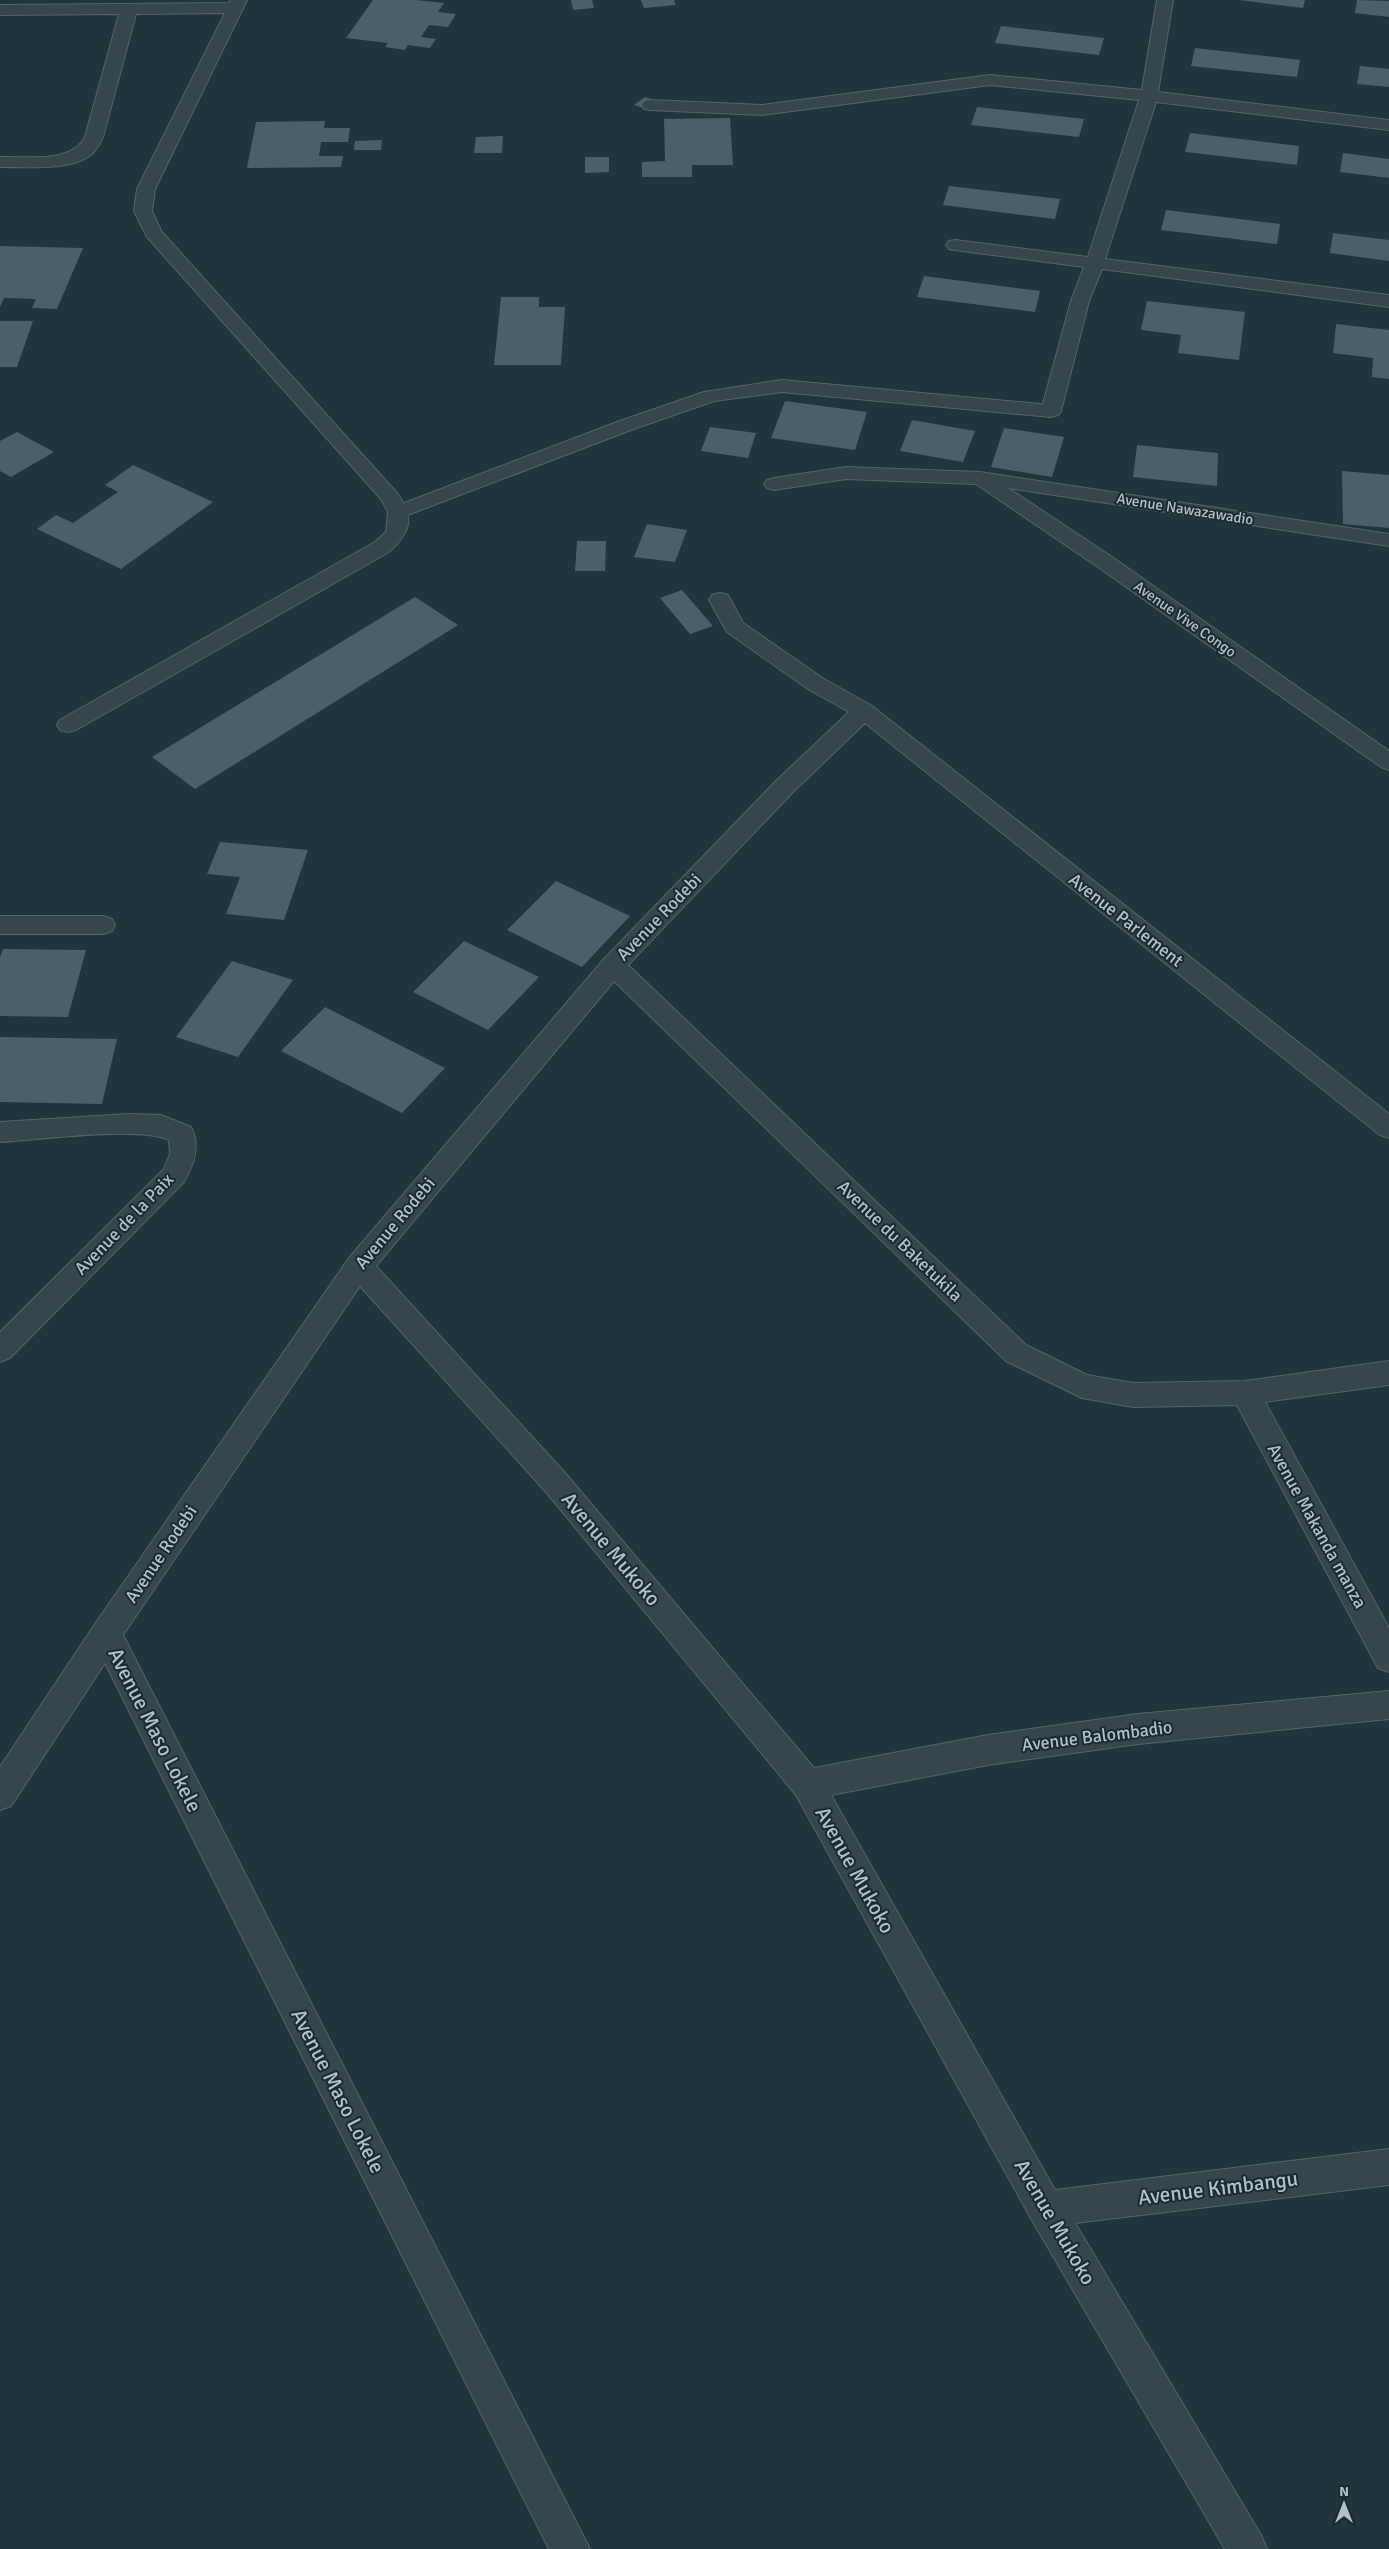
<svg xmlns="http://www.w3.org/2000/svg" width="1389" height="2549" font-family="Signika,sans-serif">
  <rect width="100%" height="100%" fill="#20353e"/>
  <path fill="#496069" d="M373,0H416L444,3L438,12L456,14L448,27L429,25L421,37L436,39L430,48L408,45L405,50L385,47L388,43L346,38Z
    M571,0H592L594,8L573,10Z
    M641,0H674L676,5L644,8Z
    M1239,0H1305L1303,8Z
    M1357,0L1389,1V17L1355,13Z
    M1001,26L1104,38L1099,55L995,43Z
    M1195,48L1300,60L1297,77L1191,66Z
    M1360,66L1389,69V87L1357,84Z
    M645,97L661,102L650,110L634,105Z
    M977,107L1084,119L1079,137L971,125Z
    M730,118L733,165H692V177H642V162L665,161L664,119Z
    M325,121L324,128H350L348,142H321L319,156H343L341,167L247,168L256,122Z
    M1190,133L1299,146L1297,165L1185,152Z
    M503,136L502,153H474L476,137Z
    M382,140L381,150H354L355,141Z
    M1343,153L1389,159V178L1340,172Z
    M585,157H609V172L585,173Z
    M949,186L1060,199L1055,219L943,205Z
    M1166,210L1280,224L1277,244L1161,230Z
    M1333,233L1389,240V261L1330,253Z
    M0,246L83,248L57,309L32,308L36,299L4,298L0,307Z
    M924,276L1040,291L1035,312L917,297Z
    M501,297H539V307H565L561,365H494Z
    M1147,301L1245,312L1239,360L1178,353L1181,335L1141,330Z
    M0,321H33L17,367H0Z
    M1336,324L1389,330V379L1372,377L1373,358L1333,353Z
    M785,401L867,412L855,450L771,438Z
    M912,420L975,431L963,462L900,451Z
    M710,427L756,433L748,458L701,451Z
    M1004,428L1064,437L1052,477L991,467Z
    M17,432L54,452L11,477L0,471V441Z
    M1137,445L1218,453L1217,486L1133,477Z
    M133,465L213,502L121,569L37,529L56,515L73,523L118,492L105,485Z
    M1342,471L1389,475V528L1343,524Z
    M647,524L687,530L675,562L634,557Z
    M577,541H606L605,571H575Z
    M682,590L713,626L690,634L660,598Z
    M415,597L458,625L195,789L152,757Z
    M220,842L308,850L284,920L226,914L240,877L207,874Z
    M556,881L630,916L582,967L507,930Z
    M464,941L539,977L488,1030L413,992Z
    M3,949L86,950L68,1017L0,1016V957Z
    M232,961L293,980L238,1057L176,1037Z
    M325,1007L445,1068L402,1113L281,1051Z
    M0,1037L117,1039L102,1104L0,1102Z"/>
  <g fill="none" stroke-linecap="round" stroke-linejoin="round">
    <g stroke="#53646b" stroke-width="2">
      <path id="service" d="M782,380L1051,405L1058,407L1061,411L1058,415L1051,417L782,392L714,401L631,430L405,516L398,518L391,516L388,512L391,508L617,422L704,392Z"/>
    </g>
    <g stroke="#53646b" stroke-width="2">
      <path id="minor" d="M231,0H247L155,189L152,211L161,231L397,493C415,518 411,531 389,552L76,730L68,732L60,730L57,725L60,720L375,542L386,532L388,512L381,499L147,237L134,211L137,189L225,13L136,14L103,137C100,142 97,150 92,154C73,171 25,167 0,167V157C26,156 71,164 85,137L119,14L0,15V5L229,3Z
        M1157,0H1173L1158,92L1389,120V130L1156,102L1105,259L1389,295V307L1102,269L1089,301L1061,411L1058,415H1044L1041,411L1071,301L1084,267L955,250L949,249L946,245L949,241L955,240L1088,257L1139,100L990,85L762,115L650,110L644,109L642,105L644,101L650,100L762,105L990,75L1142,90Z
        M846,467L980,472L1389,534V546L1008,488L1112,557L1389,751V770L1381,767L1098,567L976,484L846,479L774,490L767,488L764,484L767,480L774,478Z
        M720,593L728,595L743,623L824,679L872,706L1389,1114V1138L1380,1135L865,723L793,792L628,965L1026,1345L1087,1375L1133,1383L1245,1381L1389,1361V1385L1265,1402L1389,1628V1672L1378,1668L1237,1405L1133,1407L1082,1398L1006,1361L614,981L376,1266L566,1474L814,1768L988,1735L1138,1714L1389,1691V1719L1138,1744L988,1765L831,1795L1055,2190L1389,2149V2185L1075,2223L1261,2535L1267,2549H1225L1033,2222L796,1795L546,1492L360,1286L123,1635L590,2549H549L105,1663L11,1806L0,1810V1767L95,1624L349,1258L604,959L777,780L849,712L808,689L727,632L709,600L712,595Z
        M0,916H103L112,919L115,925L112,931L103,934H0Z
        M129,1114L161,1115L191,1127C201,1145 194,1165 184,1182L10,1358L0,1362V1332L164,1169L170,1154L169,1140C138,1126 38,1140 0,1142V1122Z"/>
    </g>
    <use href="#service" fill="#34464e" fill-rule="evenodd"/>
    <use href="#minor" fill="#34464e" fill-rule="evenodd"/>
  </g>
  <g text-anchor="middle" stroke-width="4" stroke-linejoin="round" paint-order="stroke">
    <g font-size="15" fill="#b0c1c9" stroke="#1a2b32">
      <text transform="translate(1185 509) rotate(9)" y="5">Avenue Nawazawadio</text>
      <text transform="translate(1185 619) rotate(35)" y="5">Avenue Vive Congo</text>
    </g>
    <g font-size="18" fill="#b0c1c9" stroke="#1a2b32">
      <text transform="translate(659 917) rotate(-46)" y="6">Avenue Rodebi</text>
      <text transform="translate(1126 920) rotate(38)" y="6">Avenue Parlement</text>
      <text transform="translate(395 1223) rotate(-50)" y="6">Avenue Rodebi</text>
      <text transform="translate(124 1224) rotate(-46)" y="6">Avenue de la Paix</text>
      <text transform="translate(900 1241) rotate(44)" y="6">Avenue du Baketukila</text>
      <text transform="translate(1317 1526) rotate(61)" y="6">Avenue Makanda manza</text>
      <text transform="translate(161 1554) rotate(-56)" y="6">Avenue Rodebi</text>
      <text transform="translate(1097 1736) rotate(-7)" y="6">Avenue Balombadio</text>
    </g>
    <g font-size="21" fill="#b0c1c9" stroke="#1a2b32">
      <text transform="translate(611 1549) rotate(50)" y="7">Avenue Mukoko</text>
      <text transform="translate(155 1730) rotate(63)" y="7">Avenue Maso Lokele</text>
      <text transform="translate(855 1870) rotate(61)" y="7">Avenue Mukoko</text>
      <text transform="translate(338 2091) rotate(63)" y="7">Avenue Maso Lokele</text>
      <text transform="translate(1218 2188) rotate(-7)" y="7">Avenue Kimbangu</text>
      <text transform="translate(1055 2222) rotate(60)" y="7">Avenue Mukoko</text>
    </g>
  </g>
  <g transform="translate(1344 2504)" stroke="#1a2b32" stroke-width="4" paint-order="stroke">
  <path d="M0-4L9 19L0 12L-9 19Z" fill="#b0c1c9"/>
  <text y="-8" font-size="14" font-weight="bold" text-anchor="middle" fill="#b0c1c9">N</text>
  </g>
</svg>
